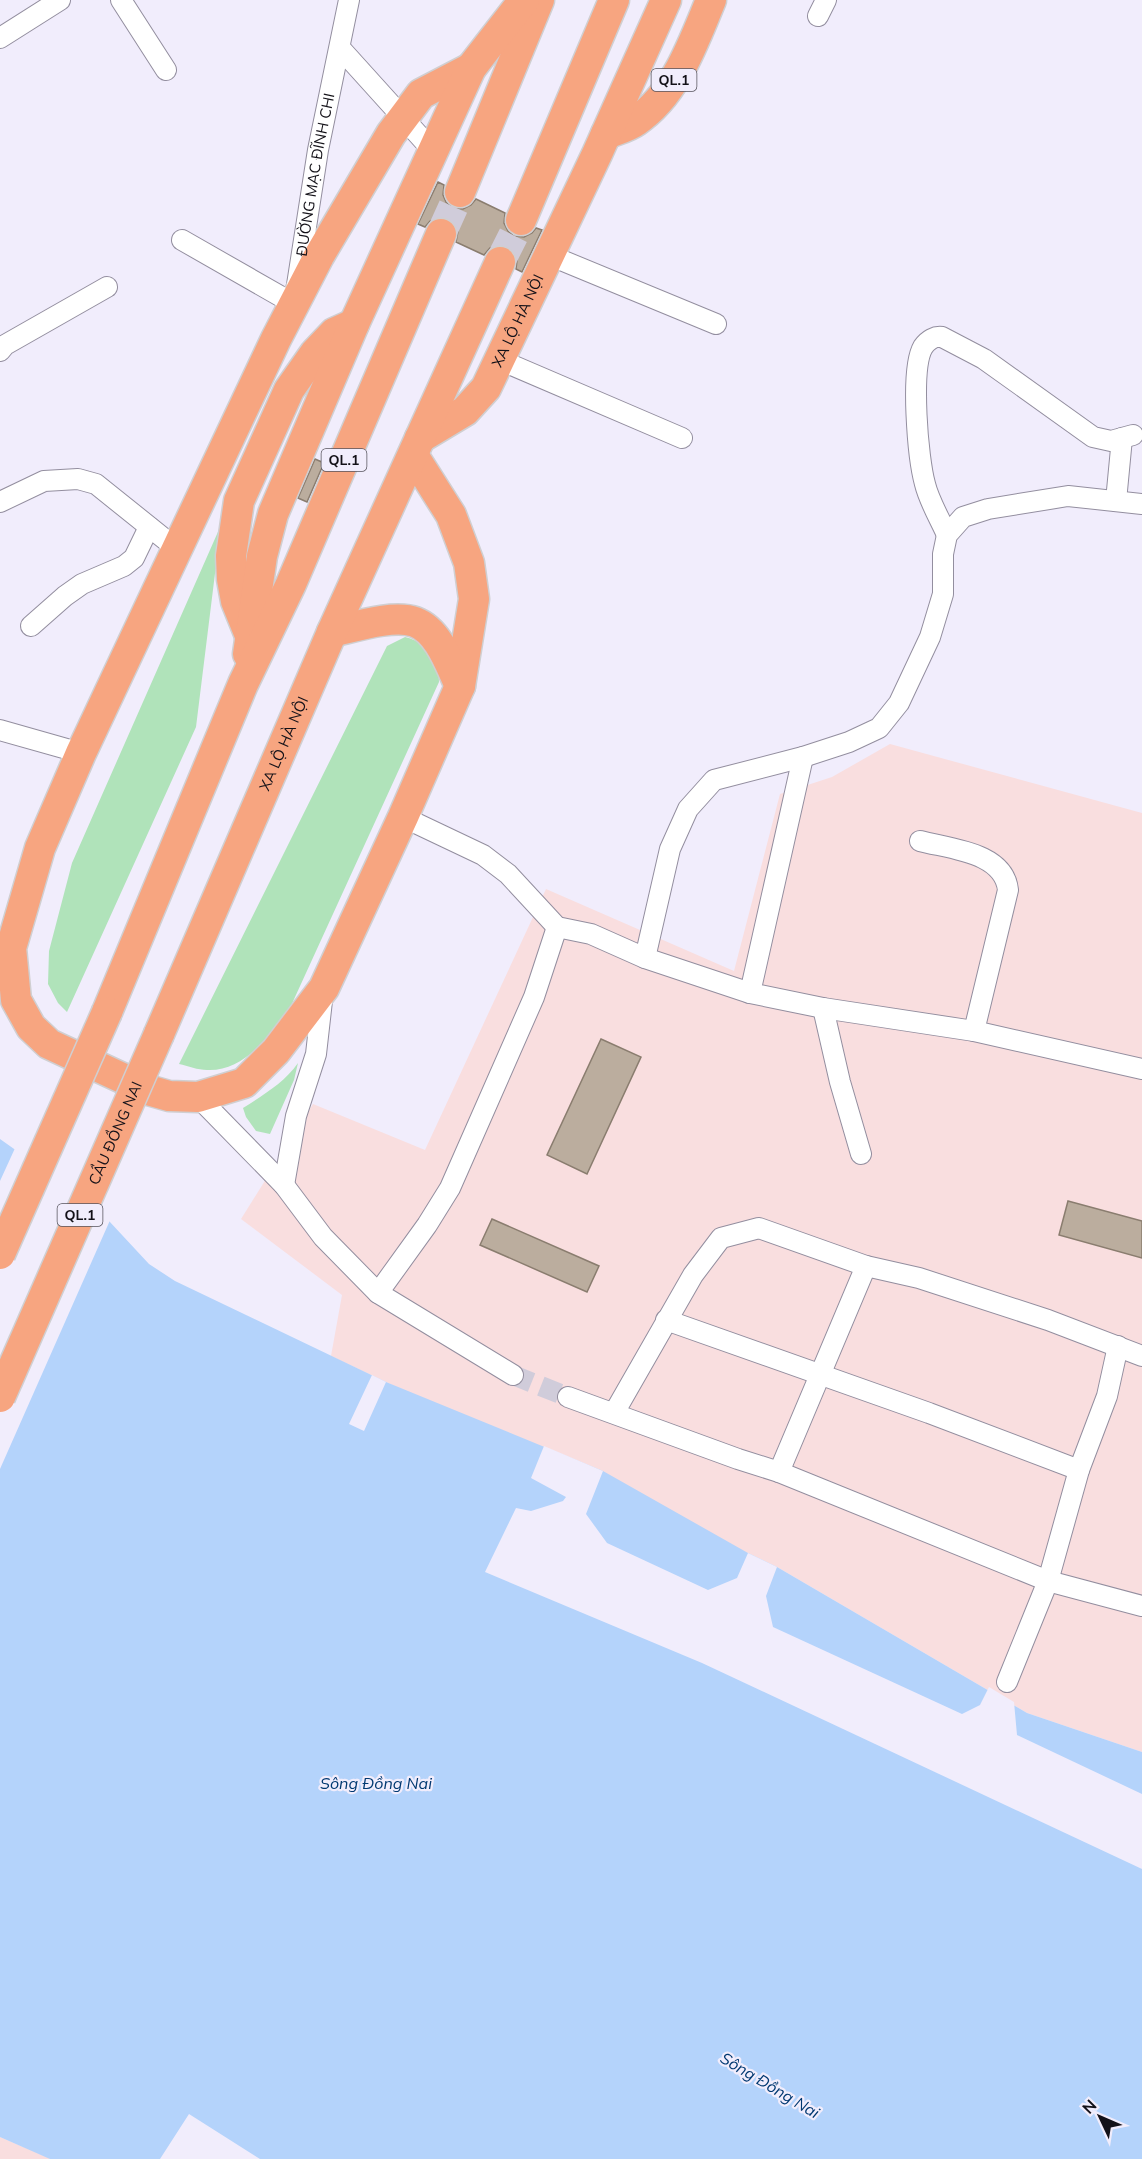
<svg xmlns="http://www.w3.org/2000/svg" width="1142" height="2159" font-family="Mulish,sans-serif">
  <rect width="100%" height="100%" fill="#f1edfc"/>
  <path fill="#f9dedf" d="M890,744L1142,813V1752L1027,1713L777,1567L331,1356L342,1295L241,1219L313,1104L425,1150L546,889L734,971L780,794L832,777Z
    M0,2137L47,2157L50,2159H0Z"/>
  <path fill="#b0e3ba" d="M221,525L196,727L67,1012L58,1003L48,984L49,951L72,863Z
    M405,637C431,644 439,656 439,682L290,1008C272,1035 243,1072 207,1070C198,1070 188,1066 179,1064L387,646Z
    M298,1063L294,1080L270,1134L256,1131L246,1117L243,1108C263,1095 284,1083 298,1063Z"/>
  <path fill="#b4d3fb" d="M0,1139L96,1207L149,1264L175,1281L386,1382L603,1471L748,1553L777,1567L1027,1713L1142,1752V2159H50L0,2137Z"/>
  <path fill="#f1edfc" d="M16,1146L98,1205L111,1218L0,1469V1181Z
    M372,1375L386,1382L364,1431L349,1424Z
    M544,1446L603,1471L586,1514L607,1543L708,1590L737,1578L748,1553L777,1567L766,1596L773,1627L962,1714L980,1705L989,1687L1014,1702L1017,1735L1142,1794V1869L702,1663L485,1572L516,1508L531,1511L563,1501L566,1497L531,1478Z
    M189,2114L260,2159H160Z"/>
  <path fill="#bbad9e" stroke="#8a7d6f" stroke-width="1.5" d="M438,182L444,185L443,195L446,202L453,208L463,209L471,205L476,199L505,213L504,223L508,231L514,236L524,237L532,233L536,228L542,230L522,272L516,269L517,260L514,252L508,247L498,245L490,248L484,255L456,242L458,231L455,224L448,218L438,217L430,221L425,227L418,224Z
    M315,459L324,463L307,502L298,498Z
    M601,1039L641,1057L587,1174L547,1155Z
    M1068,1201L1142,1221V1258L1059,1235Z
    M492,1219L599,1266L587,1292L480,1245Z"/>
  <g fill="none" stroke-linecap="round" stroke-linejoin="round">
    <path stroke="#d0ccda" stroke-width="20" stroke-dasharray="20 10" stroke-linecap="butt" d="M513,1375L568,1397"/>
    <path stroke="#d0ccda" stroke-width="30" stroke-dasharray="30 15" stroke-linecap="butt" d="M441,234L460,192
      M500,262L521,220"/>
    <g stroke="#938e9f" stroke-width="22">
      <g id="minor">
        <path d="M121,0L166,70"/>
        <path d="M818,16L826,0"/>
        <path d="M0,38L60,0"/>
        <path d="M340,48L433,151"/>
        <path id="s1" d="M182,240L294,304L318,150L349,0"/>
        <path d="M549,255L716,324"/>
        <path d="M0,351L5,345L107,287"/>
        <path d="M500,360L682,438"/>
        <path d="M1116,501L1122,438"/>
        <path d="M0,502L44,481L78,479L96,484L177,549"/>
        <path d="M947,535C940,519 929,501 925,484C918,459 910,369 923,347C928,340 935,336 942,337L984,359L1093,437L1111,441L1133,435"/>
        <path d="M31,626L65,596L82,584L124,566L134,558L149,527"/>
        <path d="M0,730L81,753"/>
        <path d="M403,817L483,855L508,874L557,927L591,934L645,958L750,993L823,1008L974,1031L1142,1069"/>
        <path d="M920,841C950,849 1004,852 1008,890L974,1031"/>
        <path d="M645,958L670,849L688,809L714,780L803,757L849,742L879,728L899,703L930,637L943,594V554L947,535L963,517L988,509L1068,496L1142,504"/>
        <path d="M750,993L803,757"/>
        <path d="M823,1008L840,1082L861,1154"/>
        <path d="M198,1097L284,1185L323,1237L378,1293L513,1375"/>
        <path d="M284,1185L296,1116L316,1054L323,992"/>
        <path d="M378,1293L427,1225L450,1188L534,997L557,927"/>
        <path d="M666,1320L929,1413L1079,1470"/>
        <path d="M568,1397L738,1459L779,1472L1048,1581L1142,1606"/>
        <path d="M614,1413L693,1275L721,1238L759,1228L866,1266L919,1278L1048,1320L1142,1356"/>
        <path d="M779,1472L866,1266"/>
        <path d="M1007,1682L1048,1581L1079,1470L1107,1396L1118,1346"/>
      </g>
    </g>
    <g stroke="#d0cfd1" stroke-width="33">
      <g id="highway">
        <path d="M606,134C616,130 628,127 636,121C676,94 693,43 711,0"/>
        <path d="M460,192L539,0"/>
        <path d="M521,220L614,0"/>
        <path id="s2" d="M420,438L465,411L486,388L597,154L666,0"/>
        <path d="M413,455L451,515L469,563L474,599L460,686L403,817L324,988L276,1051L244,1083L198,1097L169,1096L148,1090L49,1044L31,1027L16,1000L11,948L40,848L81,753L177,549L276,339L319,256L391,134L421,94L471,68"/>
        <path d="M332,632C354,627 394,614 415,622C439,631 450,665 460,686"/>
        <path d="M249,633L236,601L232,579L231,556L239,501L289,390L315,353L334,333L354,324"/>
        <path d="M248,654L262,556L273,514L354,324L471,68L524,0"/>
        <path d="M107,1012L243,684L291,584L441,234"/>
        <path id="s3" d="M159,1034L332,632L500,262"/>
      </g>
    </g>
    <use href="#minor" stroke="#fff" stroke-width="20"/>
    <use href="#highway" stroke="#f7a580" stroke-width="30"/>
    <g stroke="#d0cfd1" stroke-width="33" stroke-linecap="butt">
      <g id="highway-bridge">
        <path d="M0,1254L107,1012"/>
        <path id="s4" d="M0,1397L159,1034"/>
      </g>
    </g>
    <use href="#highway-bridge" stroke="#f7a580" stroke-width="30"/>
  </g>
  <g text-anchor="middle" stroke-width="4.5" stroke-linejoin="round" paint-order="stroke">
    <g fill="#f1edfc" stroke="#56535c" stroke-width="1.5">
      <rect x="651.5" y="69" width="45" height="22" rx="4.5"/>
      <rect x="321.5" y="449" width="45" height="22" rx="4.5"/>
      <rect x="57.5" y="1204" width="45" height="22" rx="4.5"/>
    </g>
    <g font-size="14" font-weight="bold" fill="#131118">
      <text x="674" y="85">QL.1</text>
      <text x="344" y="465">QL.1</text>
      <text x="80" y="1220">QL.1</text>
    </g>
    <g font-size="15" fill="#131118" stroke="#f1edfc">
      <text dy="5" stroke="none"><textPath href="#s1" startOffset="260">ĐƯỜNG MẠC ĐĨNH CHI</textPath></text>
      <text dy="5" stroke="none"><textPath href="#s2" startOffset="158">XA LỘ HÀ NỘI</textPath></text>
      <text dy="5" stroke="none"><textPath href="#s3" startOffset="316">XA LỘ HÀ NỘI</textPath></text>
      <text dy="5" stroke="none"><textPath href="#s4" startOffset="288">CẦU ĐỒNG NAI</textPath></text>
    </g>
    <g font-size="16" font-style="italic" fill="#013871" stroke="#f1edfc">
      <text x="376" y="1789">Sông Đồng Nai</text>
      <text transform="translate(770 2085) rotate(31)" y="6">Sông Đồng Nai</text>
    </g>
  </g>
  <g transform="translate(1100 2117) rotate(314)" stroke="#f1edfc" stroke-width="4.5" paint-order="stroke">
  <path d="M0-4.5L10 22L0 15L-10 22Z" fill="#131118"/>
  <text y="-9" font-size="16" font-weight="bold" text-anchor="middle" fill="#131118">N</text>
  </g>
</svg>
